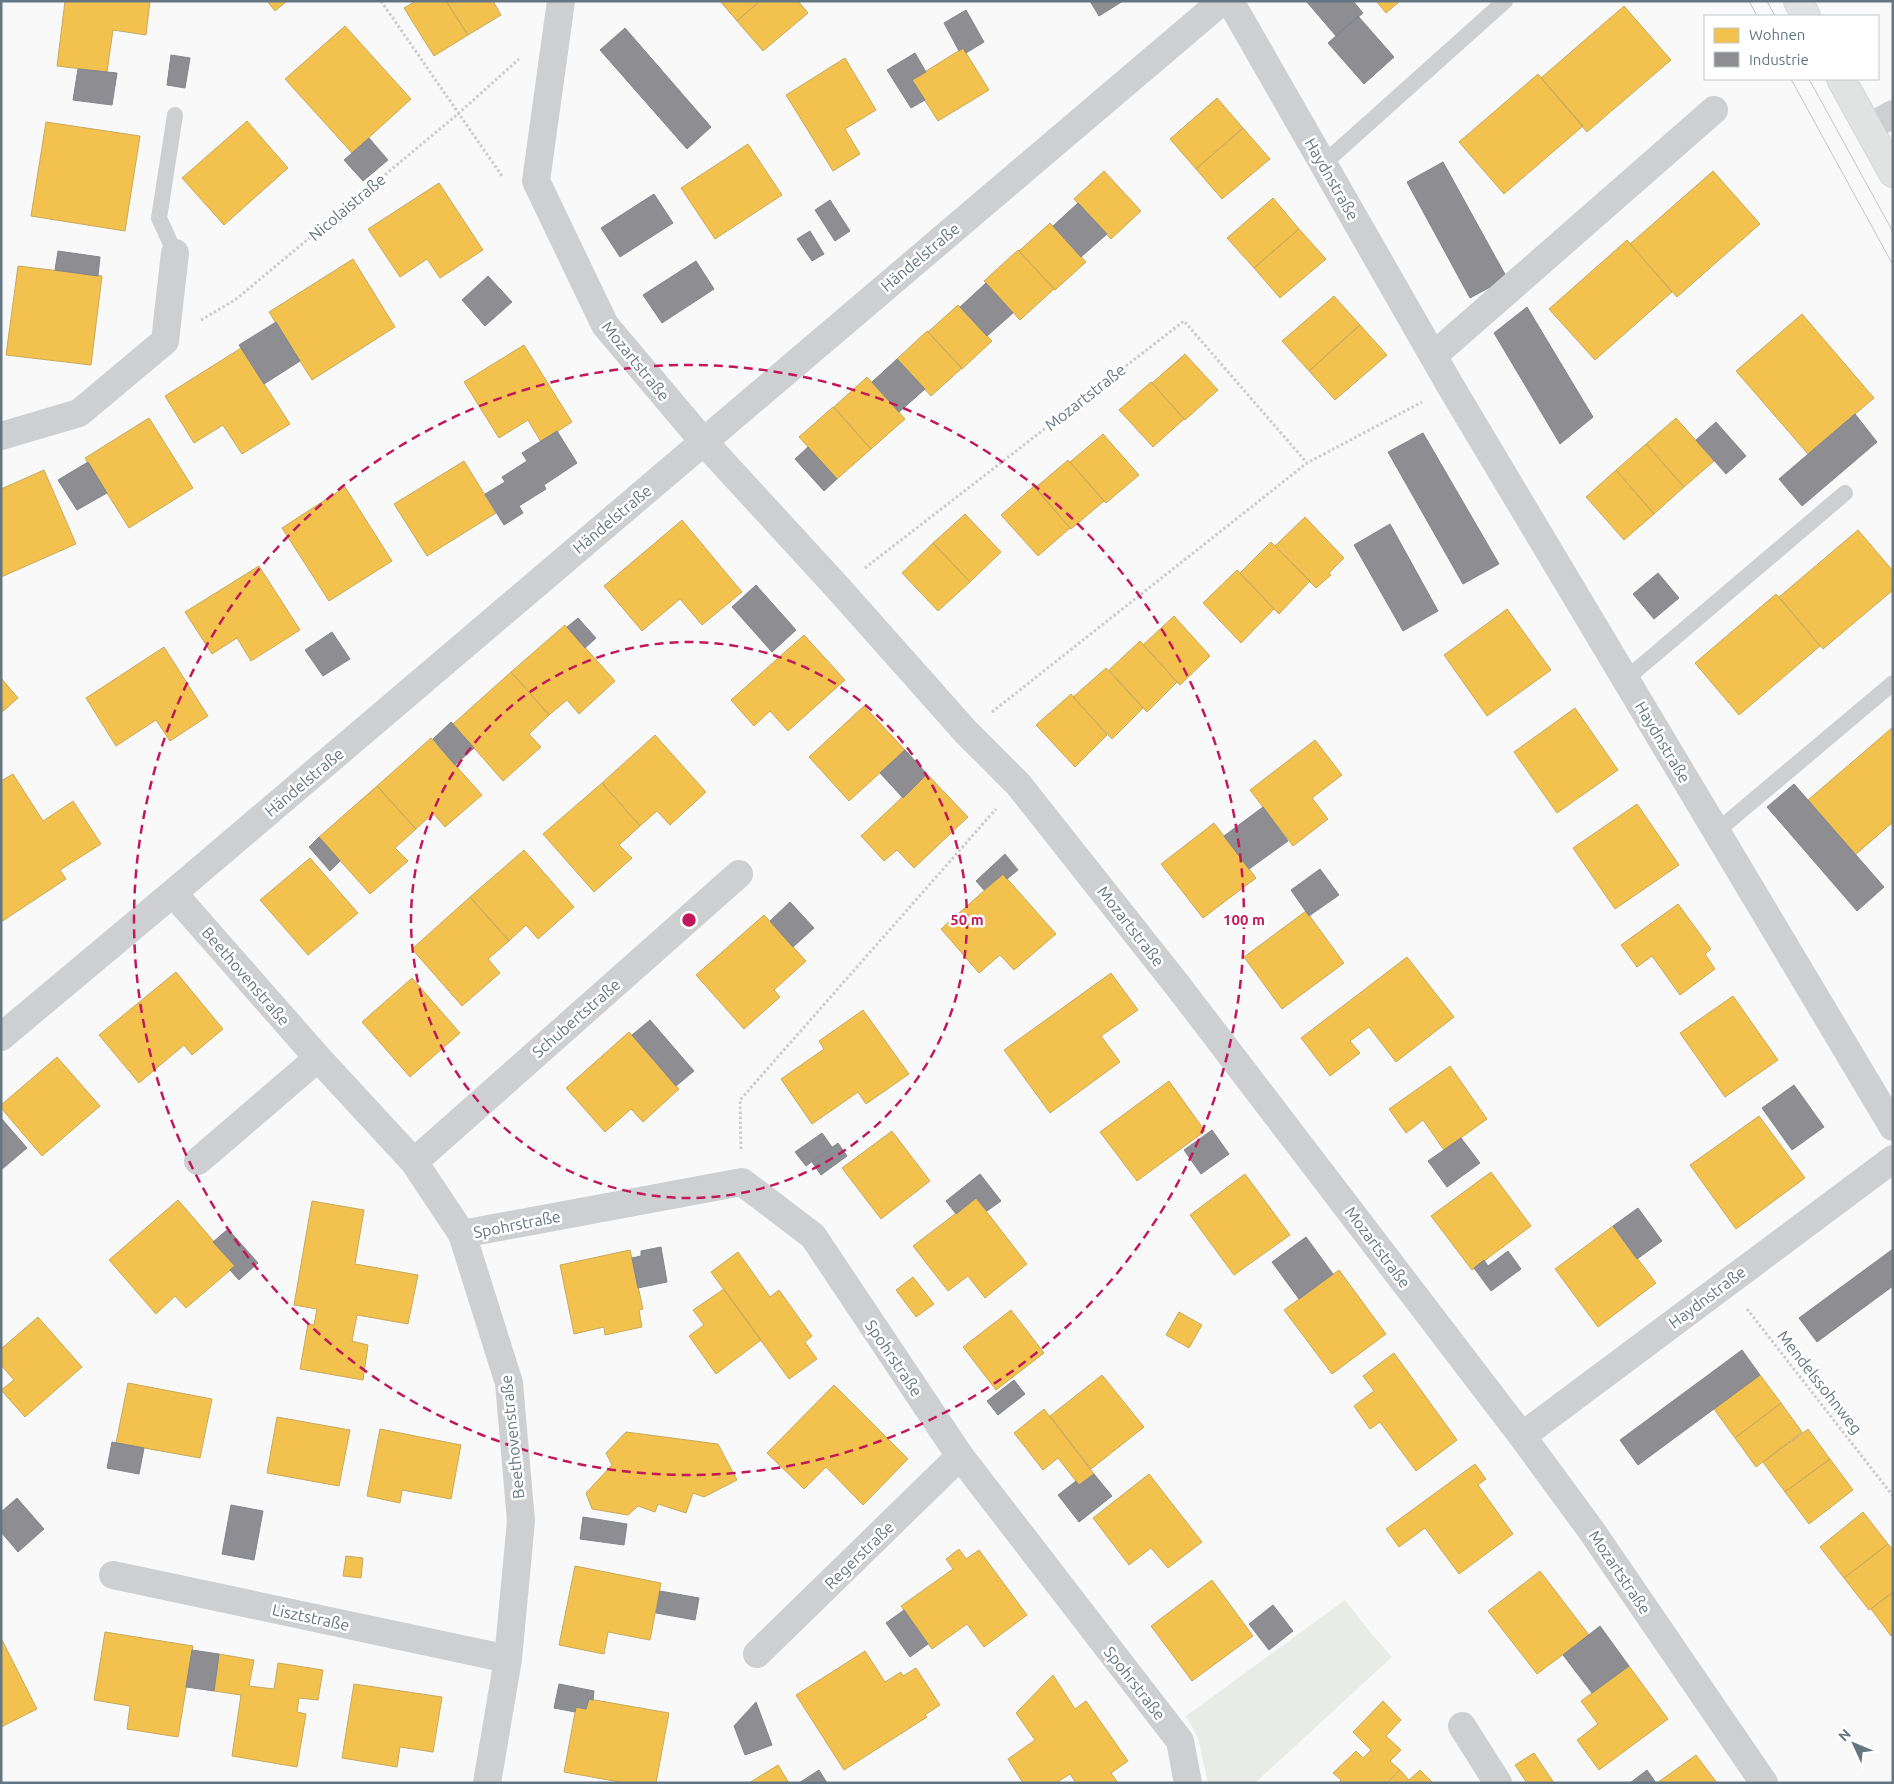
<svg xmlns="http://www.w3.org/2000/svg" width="1894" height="1784" font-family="Ubuntu,sans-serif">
  <rect width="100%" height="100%" fill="#f9f9f9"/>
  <path fill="#e8ebe6" d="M1345,1600L1370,1632L1392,1657L1255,1783H1208L1198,1738L1186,1716Z"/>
  <path fill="#f2c14e" stroke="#c8aa5e" d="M65,1H150L146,35L113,30L107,72L57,66Z
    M267,1H287L275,11Z
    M416,1H446L468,35L434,56L404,8Z
    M446,1H493L501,15L468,35Z
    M720,1H760L737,21Z
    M760,1H798L808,13L763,51L737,21Z
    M1376,1H1400L1386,13Z
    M1624,6L1671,60L1587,132L1541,78Z
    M345,26L411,99L352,153L285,79Z
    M963,48L989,90L938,121L912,80Z
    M845,58L876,110L845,129L860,154L833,171L786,95Z
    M1538,74L1583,126L1504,194L1459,142Z
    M1217,98L1243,128L1196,169L1170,139Z
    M247,121L288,168L224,225L182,178Z
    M46,122L140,136L125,231L31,216Z
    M1243,128L1270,159L1222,199L1196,169Z
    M748,144L782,195L715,239L681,188Z
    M1104,171L1141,211L1111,239L1074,199Z
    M1713,171L1760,224L1677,297L1630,244Z
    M439,183L483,250L440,278L427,259L400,277L368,229Z
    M1273,198L1299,229L1254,268L1227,238Z
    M1050,223L1086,262L1055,290L1019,251Z
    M1299,229L1326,259L1280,298L1254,268Z
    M1627,240L1672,292L1595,360L1549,309Z
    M1018,250L1054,289L1020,320L984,281Z
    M353,259L395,327L312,380L269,312Z
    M18,266L102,276L91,365L6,355Z
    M1334,296L1360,325L1309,371L1282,341Z
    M958,305L992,341L962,369L928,332Z
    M1802,314L1874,398L1808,454L1736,371Z
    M1360,325L1387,355L1335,400L1309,371Z
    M927,331L962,368L931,396L897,359Z
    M524,345L572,422L541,442L528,420L499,438L464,382Z
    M241,348L290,424L242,454L223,425L194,443L165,396Z
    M1185,354L1218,390L1185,420L1152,383Z
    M867,377L905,419L871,449L834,407Z
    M1151,382L1184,419L1153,447L1119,410Z
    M833,407L871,449L837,479L799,437Z
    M149,418L193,488L129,528L85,458Z
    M1676,418L1714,461L1684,487L1646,444Z
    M1103,434L1139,475L1106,503L1070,462Z
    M1646,444L1684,487L1654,514L1616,470Z
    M1068,460L1104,501L1071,529L1035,488Z
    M464,461L496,513L427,556L394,504Z
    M44,470L76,544L1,577V489Z
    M1616,470L1654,514L1624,540L1586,497Z
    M1034,486L1070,528L1038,556L1001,515Z
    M345,487L392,561L329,601L282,528Z
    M965,514L1001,552L970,582L933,543Z
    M1305,517L1344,558L1329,573L1331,575L1316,588L1275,546Z
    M682,520L742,592L702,625L680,599L642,631L604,586Z
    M1858,530L1893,571V590L1823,649L1779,597Z
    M1271,542L1310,581L1279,614L1240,573Z
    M933,543L970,582L938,611L902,573Z
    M259,566L300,630L251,661L237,638L212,654L185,612Z
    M1237,570L1274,609L1241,643L1203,603Z
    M1776,594L1820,646L1739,715L1695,663Z
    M1507,609L1551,670L1487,716L1444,655Z
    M1174,616L1210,656L1180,685L1143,645Z
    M565,625L615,681L579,714L567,700L549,715L511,672Z
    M804,635L845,680L788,731L770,711L754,726L731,700Z
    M1140,641L1177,682L1147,712L1109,670Z
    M164,647L208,716L170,741L156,720L116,746L86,698Z
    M1106,668L1143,708L1112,739L1073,697Z
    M511,672L549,715L529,734L541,747L503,781L453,724Z
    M1,678L18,698L1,713Z
    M1071,694L1107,735L1075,767L1036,725Z
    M864,706L905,750L849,801L809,757Z
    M1575,708L1618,770L1557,813L1514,752Z
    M1893,727V822L1855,855L1808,800Z
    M655,735L706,792L670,825L657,811L640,826L602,783Z
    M431,738L482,795L445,827L433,813L416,829L377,786Z
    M1315,740L1342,775L1312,798L1328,819L1293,846L1250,790Z
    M13,774L43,821L73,801L101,844L60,870L66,879L1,922V781Z
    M927,774L968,817L914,868L897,850L884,861L861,836Z
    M602,783L640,826L619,845L632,858L594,892L543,834Z
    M377,786L416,829L395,848L408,861L370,894L319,837Z
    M1637,804L1679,865L1615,909L1573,848Z
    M1214,823L1256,878L1203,918L1161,864Z
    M524,850L574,907L538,939L526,925L509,941L470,897Z
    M310,858L358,913L308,955L260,900Z
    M1003,874L1056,934L1014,970L1000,955L979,973L941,929Z
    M470,897L509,941L488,959L500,973L462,1006L412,949Z
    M1678,904L1711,949L1705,954L1715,969L1680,995L1652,956L1637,967L1621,945Z
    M1306,911L1344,963L1282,1009L1244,957Z
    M764,915L806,961L774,990L780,997L744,1029L696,975Z
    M1407,957L1454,1017L1396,1062L1369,1027L1350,1041L1360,1053L1330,1076L1301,1038Z
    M176,972L223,1029L192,1055L184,1045L139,1083L99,1035Z
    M1111,973L1138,1010L1101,1036L1120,1062L1050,1113L1004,1050Z
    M412,978L460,1033L410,1077L362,1022Z
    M1733,996L1778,1060L1725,1097L1680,1033Z
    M863,1010L909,1074L866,1104L858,1092L812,1124L781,1079L824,1049L819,1041Z
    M629,1032L679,1089L643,1122L631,1109L605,1132L566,1088Z
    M57,1057L100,1106L42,1156L1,1108V1105Z
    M1450,1066L1487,1119L1444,1150L1423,1120L1406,1133L1389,1109Z
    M1169,1081L1205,1131L1137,1181L1100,1132Z
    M1759,1116L1805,1178L1736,1229L1690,1165Z
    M892,1131L930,1181L881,1219L842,1168Z
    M1491,1172L1531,1226L1472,1270L1431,1216Z
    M1245,1174L1290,1235L1234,1275L1190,1215Z
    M976,1198L1027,1264L985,1298L968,1276L948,1291L913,1246Z
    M178,1200L235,1266L186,1308L175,1296L156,1314L109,1260Z
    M312,1201L364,1210L355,1264L418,1275L408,1324L357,1315L352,1341L368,1345L363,1380L300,1369L308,1324L314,1325L317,1309L294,1305Z
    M1613,1226L1656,1283L1598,1327L1555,1269Z
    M630,1250L643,1309L639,1310L642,1327L605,1335L604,1327L574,1334L560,1265Z
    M738,1252L770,1297L779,1290L812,1336L805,1342L817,1359L789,1379L711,1272Z
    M1339,1270L1386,1334L1332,1374L1284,1310Z
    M913,1277L934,1304L916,1317L896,1290Z
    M724,1289L761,1340L716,1374L689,1336L704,1325L693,1310Z
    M1011,1310L1044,1353L996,1390L963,1347Z
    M1179,1312L1202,1325L1189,1348L1166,1335Z
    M38,1317L82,1367L25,1417L1,1390L14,1380L1,1365V1349Z
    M1394,1353L1457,1440L1416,1471L1380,1422L1370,1429L1354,1406L1374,1391L1363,1376Z
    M1102,1375L1144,1427L1091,1469L1050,1416Z
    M1760,1375L1781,1403L1735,1438L1714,1409Z
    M128,1383L212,1399L200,1458L116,1443Z
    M834,1385L908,1459L863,1505L826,1467L804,1489L767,1453Z
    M1781,1403L1802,1432L1756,1467L1735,1438Z
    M1044,1409L1094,1474L1079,1485L1058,1458L1043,1470L1014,1433Z
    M277,1417L350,1430L339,1486L267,1473Z
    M380,1429L461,1445L451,1499L402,1490L400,1503L367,1496Z
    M1808,1429L1830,1459L1785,1492L1763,1462Z
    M626,1432L718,1444L737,1480L704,1497L693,1493L686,1513L658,1504L655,1512L638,1506L628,1515L592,1509L586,1493L612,1465L606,1453Z
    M1830,1459L1853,1490L1809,1524L1785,1492Z
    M1475,1464L1486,1479L1478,1485L1513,1534L1459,1574L1425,1528L1399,1547L1386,1529Z
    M1149,1474L1202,1542L1168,1568L1151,1548L1129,1565L1093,1518Z
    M1863,1512L1888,1544L1844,1578L1820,1547Z
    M1888,1544L1893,1550V1592L1869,1610L1844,1578Z
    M959,1549L966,1559L979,1550L1027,1615L984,1647L967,1624L932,1649L901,1606L953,1569L946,1559Z
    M346,1556L363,1558L361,1578L343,1576Z
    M575,1566L661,1583L650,1640L608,1632L604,1654L559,1645Z
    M1540,1571L1589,1635L1537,1674L1488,1611Z
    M1212,1580L1253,1636L1192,1681L1151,1626Z
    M1893,1592V1634L1891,1636L1871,1609Z
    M105,1632L193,1646L178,1737L127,1729L130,1706L94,1700Z
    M1,1638L37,1709L1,1727Z
    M865,1651L885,1682L901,1672L903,1676L916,1668L940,1705L925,1715L927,1717L844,1770L796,1695Z
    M219,1654L254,1660L249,1686L274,1689L278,1663L323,1670L318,1700L299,1698L297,1712L306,1714L297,1767L232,1756L241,1695L214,1691Z
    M1629,1666L1668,1719L1599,1770L1577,1740L1598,1724L1581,1701Z
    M1053,1675L1075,1709L1086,1701L1128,1761L1111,1773L1118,1783H1076L1070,1774L1056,1783H1023L1008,1759L1035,1740L1016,1713Z
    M354,1684L442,1697L433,1752L400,1747L397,1767L342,1758Z
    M589,1699L669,1713L656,1783H625L564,1772L576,1707L586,1709Z
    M1383,1701L1401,1720L1386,1736L1401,1750L1390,1761L1400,1770L1387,1783H1339L1341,1780L1333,1773L1356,1751L1363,1758L1371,1750L1353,1732Z
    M1534,1753L1554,1783H1527L1515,1765Z
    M1696,1755L1717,1783H1657Z
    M778,1765L789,1783H749Z
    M1400,1770L1409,1780L1420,1770L1433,1783H1387Z"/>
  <path fill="#8d8d92" stroke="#81868e" d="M1090,1H1123L1099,16Z
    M1306,1H1353L1363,13L1336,36Z
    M966,10L984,42L966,53L963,48L959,51L944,23Z
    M1358,16L1394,57L1364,84L1328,43Z
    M625,28L711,127L687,149L600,50Z
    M915,53L926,72L912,80L925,100L911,108L887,70Z
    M171,55L190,58L185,88L167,85Z
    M78,69L117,73L112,105L73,100Z
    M369,138L388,160L363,181L344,160Z
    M1443,162L1507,278L1470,298L1407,182Z
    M654,194L673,223L620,257L601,228Z
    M830,200L850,231L835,241L815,210Z
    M1078,203L1107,234L1081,257L1053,226Z
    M810,231L824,254L812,261L797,239Z
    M58,251L100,257L98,276L55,270Z
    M696,261L714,289L662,323L643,295Z
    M488,276L512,302L485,326L462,300Z
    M986,283L1013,313L987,336L960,307Z
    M1527,307L1593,417L1560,444L1494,333Z
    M276,322L300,361L264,384L239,345Z
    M897,359L925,389L899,412L872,382Z
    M1855,414L1877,442L1802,506L1779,479Z
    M1716,422L1746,456L1726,474L1696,440Z
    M557,431L577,463L544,485L546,489L519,506L523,513L504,525L485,494L505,482L502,477L527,461L522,453Z
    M1423,433L1499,564L1463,584L1388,452Z
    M808,447L837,479L824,491L795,459Z
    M88,462L107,493L77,510L58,480Z
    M1390,524L1438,611L1403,631L1354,545Z
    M1658,573L1679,598L1654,619L1633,594Z
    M756,585L796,630L772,652L732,607Z
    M578,618L596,638L585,648L567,627Z
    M332,632L350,659L323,676L305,650Z
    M451,722L474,748L455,765L433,739Z
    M905,750L927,774L903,798L880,773Z
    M1794,784L1884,887L1857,911L1767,807Z
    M1263,807L1288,841L1249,869L1224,836Z
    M319,837L340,861L330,871L309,847Z
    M1005,854L1018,870L1007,879L1003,874L984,890L976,881Z
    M1320,869L1339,895L1309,916L1291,890Z
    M790,902L814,928L793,947L770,921Z
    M650,1020L694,1071L676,1086L632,1035Z
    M1794,1085L1824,1127L1792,1150L1762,1108Z
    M1,1118L27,1148L1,1170Z
    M1212,1130L1229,1154L1201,1174L1184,1150Z
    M822,1133L832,1147L806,1166L795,1152Z
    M1461,1138L1480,1163L1447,1187L1428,1161Z
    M838,1143L847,1156L821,1175L812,1162Z
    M980,1174L1001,1201L987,1211L976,1198L956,1214L946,1201Z
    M1638,1208L1662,1241L1637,1259L1613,1226Z
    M228,1229L258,1263L239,1280L230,1270L235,1266L213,1242Z
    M1306,1237L1333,1274L1299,1299L1272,1262Z
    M661,1247L667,1282L638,1288L632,1258L641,1256V1251Z
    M1893,1249V1286L1817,1342L1799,1318Z
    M1508,1251L1521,1269L1491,1291L1474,1268L1484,1260L1488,1266Z
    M1742,1350L1760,1375L1638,1465L1620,1440Z
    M1014,1380L1025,1394L998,1415L987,1401Z
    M112,1442L144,1448L139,1474L107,1468Z
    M1094,1474L1112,1496L1079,1522L1058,1495L1076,1481L1079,1485Z
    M17,1498L44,1529L18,1552L1,1532V1512Z
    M231,1505L263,1511L254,1560L222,1554Z
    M583,1517L627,1524L624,1545L580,1539Z
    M660,1591L699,1598L695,1620L656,1613Z
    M1273,1605L1293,1631L1269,1650L1249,1624Z
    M904,1610L928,1644L910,1657L886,1623Z
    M1600,1626L1629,1666L1592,1693L1563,1655Z
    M192,1650L219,1654L214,1691L186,1687Z
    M559,1684L594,1691L593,1700L589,1699L586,1709L576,1707L575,1712L554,1708Z
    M756,1702L772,1745L745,1755L734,1726Z
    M819,1770L827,1783H799Z
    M1647,1770L1656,1783H1630Z"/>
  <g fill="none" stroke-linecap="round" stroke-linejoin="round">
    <g stroke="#d5d6d7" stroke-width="30">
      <path id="secondary" d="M1798,1L1806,16
        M1841,79L1893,173"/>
    </g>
    <path stroke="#cbcccd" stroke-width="3" stroke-dasharray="2.5 2.5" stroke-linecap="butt" d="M381,1L502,176
      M201,320L235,300L459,113L519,59
      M865,568L1184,321L1307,463
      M992,712L1307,463L1422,402
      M741,1149L740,1100L996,809
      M1747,1309L1893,1496"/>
    <path stroke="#cecfd0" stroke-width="16" d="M1323,164L1505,1
      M175,253L159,218L175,115
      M1626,679L1845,493
      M1717,831L1893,683"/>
    <path stroke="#cecfd0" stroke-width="28" d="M561,1L536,181L605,325L703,441L838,588L966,732L1018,784L1178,986L1522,1436L1591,1530L1764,1783
      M1230,1L1451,387L1893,1127
      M1868,128L1893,114
      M1433,356L1714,110
      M1,436L79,413L165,341L175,253
      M173,893L318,1058L414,1162L462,1234L509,1383L521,1521L508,1659L487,1783
      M1,1037L173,893L1222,1
      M198,1161L318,1058
      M414,1162L739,874
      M462,1234L742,1182L813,1236L960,1456L1180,1741L1188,1783
      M1522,1436L1893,1159
      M113,1575L508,1659
      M757,1654L960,1456
      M1462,1726L1498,1783"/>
    <use href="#secondary" stroke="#e1e2e2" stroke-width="28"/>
    <path stroke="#c3c5c6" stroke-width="1" d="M1749,1L1757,16
      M1767,1L1775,16
      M1791,79L1893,265
      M1809,79L1893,232"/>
  </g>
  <g fill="none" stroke="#c2185b" stroke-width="2.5" stroke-dasharray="9 6">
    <circle cx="689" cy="920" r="278"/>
    <circle cx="689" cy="920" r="555"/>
  </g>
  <g text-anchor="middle" stroke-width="5" stroke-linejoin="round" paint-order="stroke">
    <g font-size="16" fill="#657683" stroke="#fff">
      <text transform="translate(1332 179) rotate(60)" y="6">Haydnstraße</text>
      <text transform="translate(347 207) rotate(-40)" y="6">Nicolaistraße</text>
      <text transform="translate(920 257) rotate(-40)" y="6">Händelstraße</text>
      <text transform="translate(636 361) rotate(51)" y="6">Mozartstraße</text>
      <text transform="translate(1085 397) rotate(-38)" y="6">Mozartstraße</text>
      <text transform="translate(612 519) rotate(-40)" y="6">Händelstraße</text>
      <text transform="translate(1663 742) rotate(59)" y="6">Haydnstraße</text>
      <text transform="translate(304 782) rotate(-40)" y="6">Händelstraße</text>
      <text transform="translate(1131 926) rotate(52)" y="6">Mozartstraße</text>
      <text transform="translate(246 976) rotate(49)" y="6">Beethovenstraße</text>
      <text transform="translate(576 1018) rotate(-41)" y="6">Schubertstraße</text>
      <text transform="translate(517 1224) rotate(-11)" y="6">Spohrstraße</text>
      <text transform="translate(1378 1247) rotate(53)" y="6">Mozartstraße</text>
      <text transform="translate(1707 1297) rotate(-37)" y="6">Haydnstraße</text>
      <text transform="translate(894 1358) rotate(56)" y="6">Spohrstraße</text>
      <text transform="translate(1820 1382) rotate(52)" y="6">Mendelssohnweg</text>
      <text transform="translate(512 1437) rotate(-96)" y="6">Beethovenstraße</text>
      <text transform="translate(859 1555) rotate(-44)" y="6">Regerstraße</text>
      <text transform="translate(1620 1572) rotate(56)" y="6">Mozartstraße</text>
      <text transform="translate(311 1617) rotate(12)" y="6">Lisztstraße</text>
      <text transform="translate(1135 1683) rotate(52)" y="6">Spohrstraße</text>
    </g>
  </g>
  <circle cx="689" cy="920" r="8" fill="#c2185b" stroke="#fff" stroke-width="2.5"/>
  <g font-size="15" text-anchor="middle" font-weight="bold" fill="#c2185b" stroke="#fff" stroke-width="5" stroke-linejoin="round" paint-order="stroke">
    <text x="967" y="925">50 m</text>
    <text x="1244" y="925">100 m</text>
  </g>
  <rect width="1894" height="1784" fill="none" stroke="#657683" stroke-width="5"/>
  <rect x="1704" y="15" width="175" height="65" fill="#ffffff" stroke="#c1c8cd"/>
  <rect x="1714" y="28" width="25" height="15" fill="#f2c14e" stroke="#c1c8cd"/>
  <text x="1749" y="40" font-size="15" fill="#657683">Wohnen</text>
  <rect x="1714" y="52" width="25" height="15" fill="#8d8d92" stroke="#c1c8cd"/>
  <text x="1749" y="65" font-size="15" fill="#657683">Industrie</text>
  <g transform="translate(1854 1744) rotate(314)" stroke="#ffffff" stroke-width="4" paint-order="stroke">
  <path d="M0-4L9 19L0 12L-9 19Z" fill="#657683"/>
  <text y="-8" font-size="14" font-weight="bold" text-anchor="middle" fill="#657683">N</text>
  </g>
</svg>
